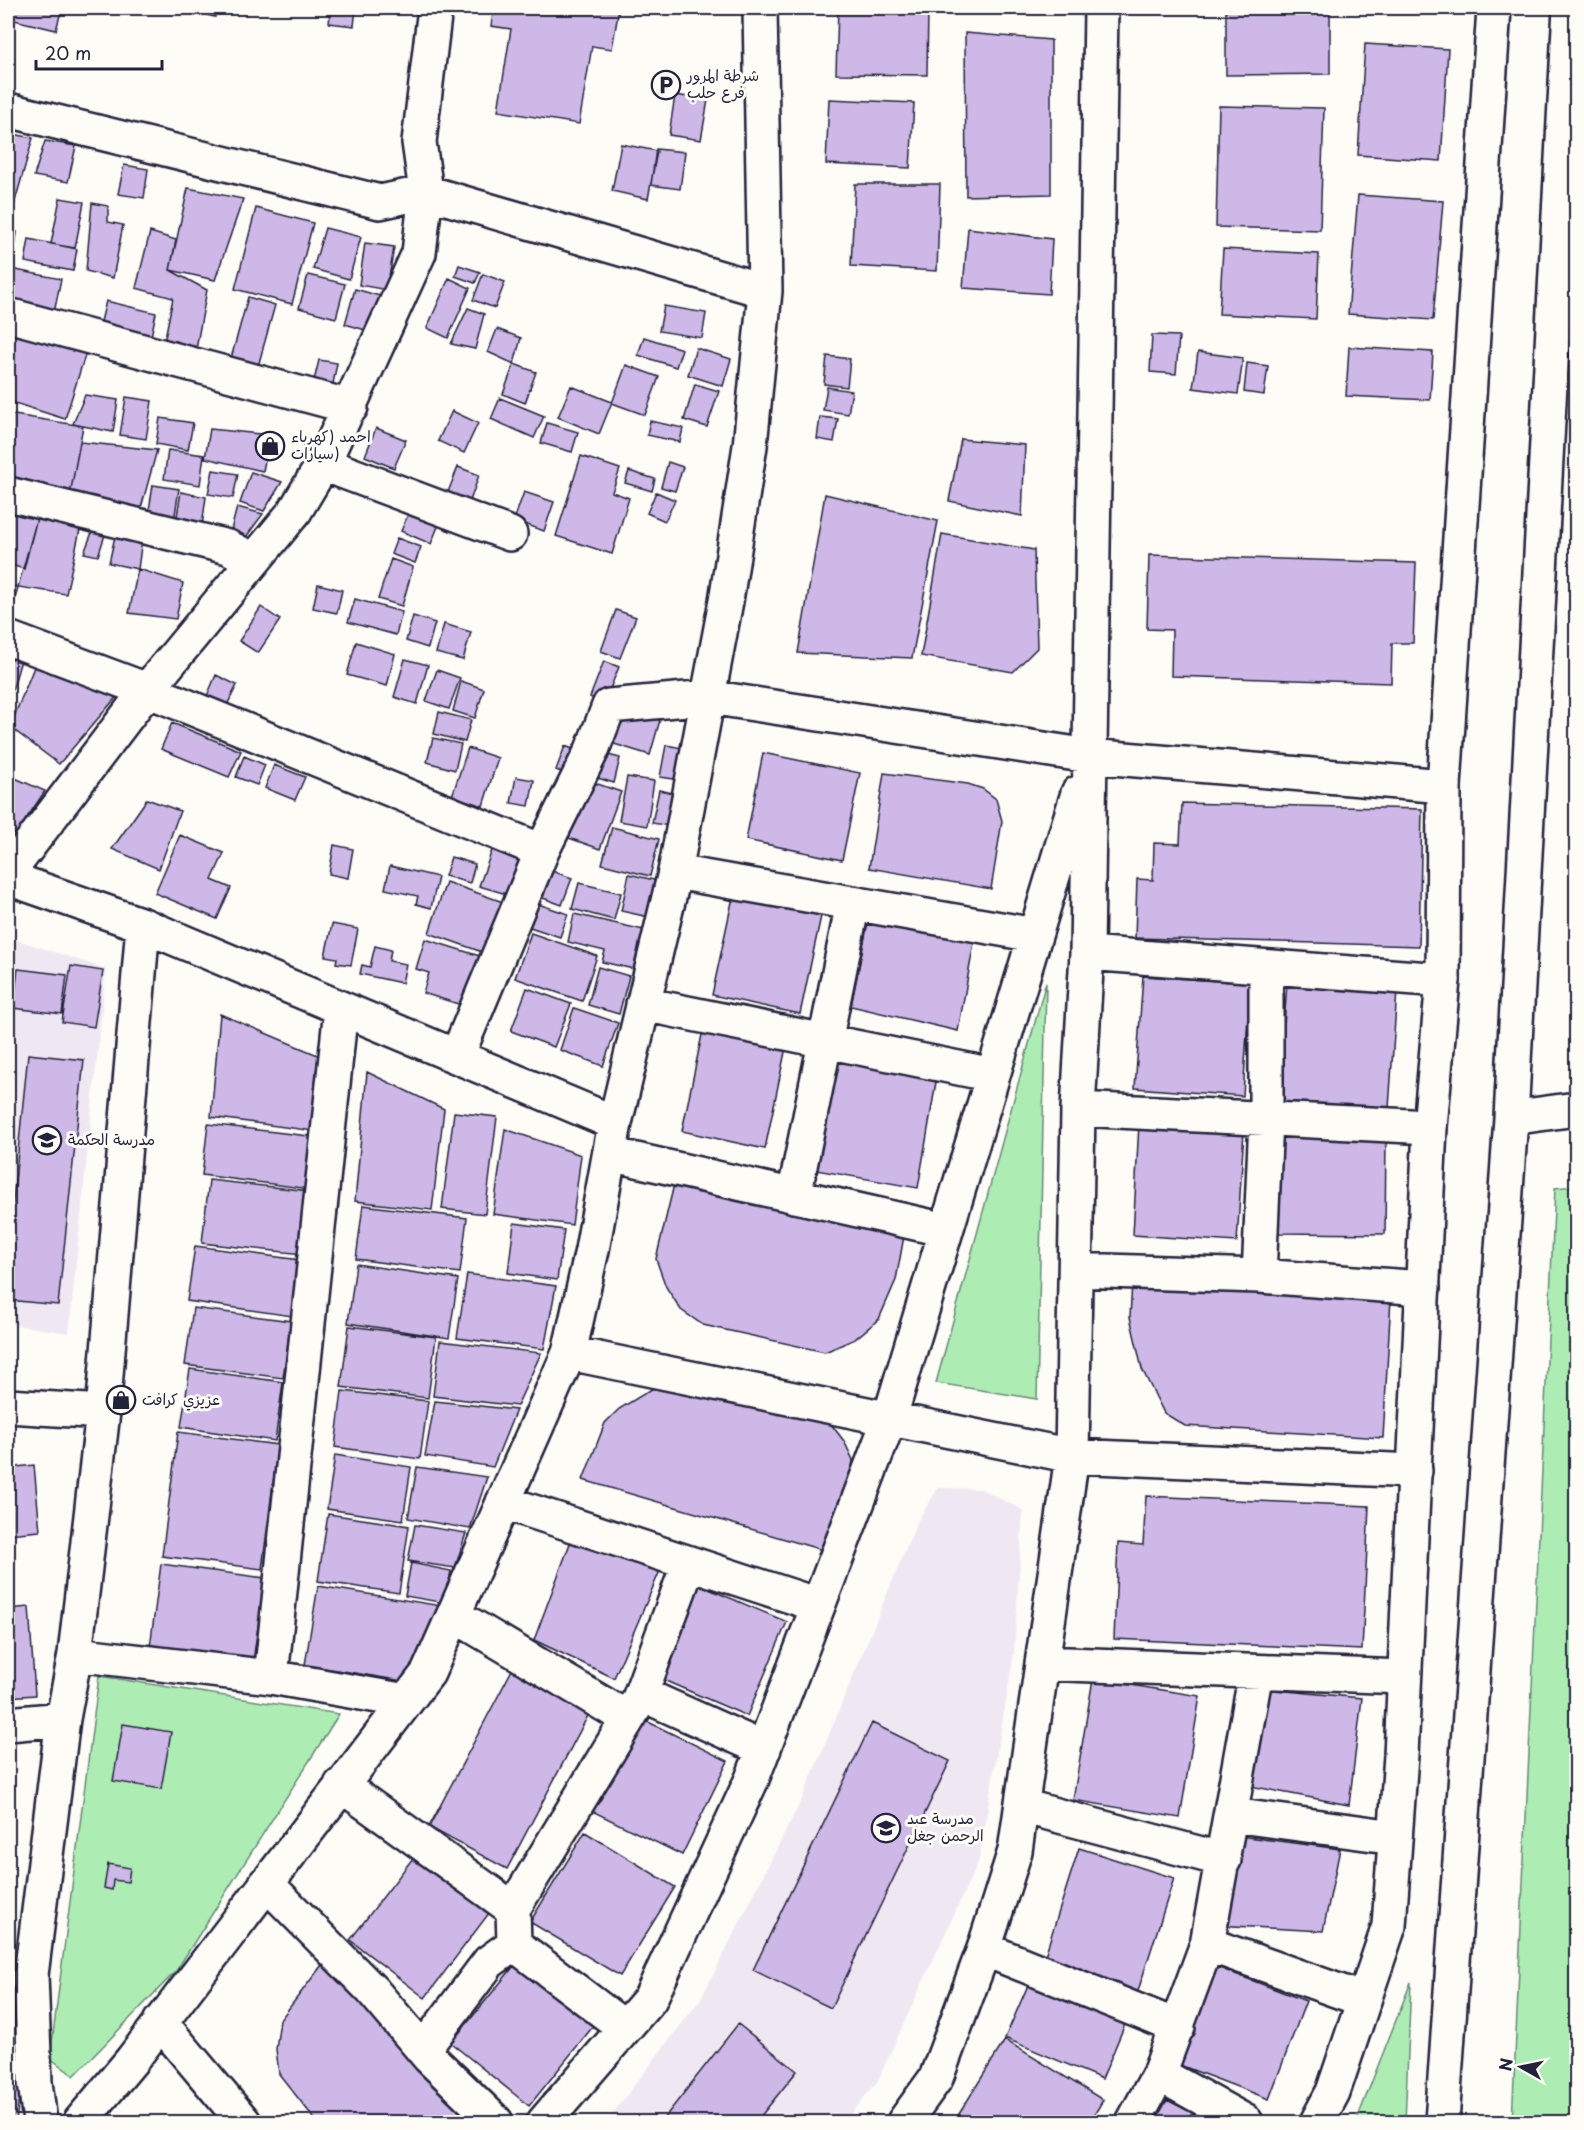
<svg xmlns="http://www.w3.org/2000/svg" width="1584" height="2130" font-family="'Playpen Sans','Playpen Sans Arabic',sans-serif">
  <rect width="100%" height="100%" fill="#fdfcf7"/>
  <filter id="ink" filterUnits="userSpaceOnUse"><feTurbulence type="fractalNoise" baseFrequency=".0167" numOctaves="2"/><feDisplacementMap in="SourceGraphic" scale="12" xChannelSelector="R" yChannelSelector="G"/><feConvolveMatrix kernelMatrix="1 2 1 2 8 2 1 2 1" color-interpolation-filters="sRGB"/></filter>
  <g filter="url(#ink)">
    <path fill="#efe8f2" d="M8,937L106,969L69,1333L8,1324Z
      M938,1488L981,1489L1023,1510L1014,1653L979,1860L877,2082L844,2122H606L700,2000L710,1981L803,1797L917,1522Z"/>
    <path fill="#adedb4" stroke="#688878" stroke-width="1.5" d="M1576,929V1038L1571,1032Z
      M1046,982L1037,1399L936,1383Z
      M1576,1186V2008L1572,2122H1512L1555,1188Z
      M99,1676L339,1714L176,1971L74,2076L50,2058Z
      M1411,1982L1405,2122H1356Z"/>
    <path fill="#cdb8e8" stroke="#22223b" stroke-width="1.5" d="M13,8H62L56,30L10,19Z
      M179,8H217L215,17Z
      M301,8H327V11L301,10Z
      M331,8H356L354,26L329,23Z
      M494,8H619L612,49L592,46L579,124L498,111L511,29L491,26Z
      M838,8H928L927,75L836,74Z
      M1226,8H1330V74L1226,75Z
      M1377,8H1453V12Z
      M965,33L1051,40V194L966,196Z
      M1365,44L1448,49L1441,161L1358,155Z
      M675,95L708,100L701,140L669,135Z
      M829,99L914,103L910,168L826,164Z
      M1219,106L1324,108L1320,230L1216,227Z
      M8,133L33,138L8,226Z
      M45,141L76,146L68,182L34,176Z
      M621,144L657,151L648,199L612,191Z
      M656,149L685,152L680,189L651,185Z
      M124,165L148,169L144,198L118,194Z
      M855,184H940L937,271L851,266Z
      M188,188L243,199L215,280L170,270Z
      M1358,195L1443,201L1433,320L1348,314Z
      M60,198L84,202L75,248L51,244Z
      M92,203L108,206V222L123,225L113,278L86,271Z
      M256,208L313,223L292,304L235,289Z
      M325,228L361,237L349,279L313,269Z
      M968,228L1052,239L1049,294L963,288Z
      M8,231L17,232L14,257L8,256Z
      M150,232L176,240L170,270L207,290L196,349L164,343L173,298L136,288Z
      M29,239L77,249L73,271L25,262Z
      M365,243L394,247L387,290L359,285Z
      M1223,249L1319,254L1316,319L1219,314Z
      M459,265L480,272L475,283L455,276Z
      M11,269L61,279L54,313L8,304Z
      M483,274L505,282L495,308L473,300Z
      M308,275L345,284L336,318L299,308Z
      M449,278L470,288L448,338L427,328Z
      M355,289L380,296L369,331L345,324Z
      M248,297L275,305L257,370L230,362Z
      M106,301L156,313L150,341L99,330Z
      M664,306L706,313L702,338L659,331Z
      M468,308L484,314L475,349L451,344Z
      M8,327L87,349L65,419L8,401Z
      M497,329L521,338L514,364L488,352Z
      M1152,335L1179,336L1176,374L1150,372Z
      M644,337L682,349L676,367L638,355Z
      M1349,347L1433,352L1430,400L1346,396Z
      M696,348L731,359L723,386L688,375Z
      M1198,352L1243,358L1238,394L1193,388Z
      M827,356L850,359L847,387L824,384Z
      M319,360L337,363L332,389L313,385Z
      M1247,363L1268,366L1264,395L1244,392Z
      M514,364L536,372L525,403L503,394Z
      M626,365L659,377L645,415L612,403Z
      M695,384L719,391L707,427L684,420Z
      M571,386L612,402L599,434L558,417Z
      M827,387L852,391L848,414L823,410Z
      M85,395L118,400L113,432L73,424Z
      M126,397L152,401L146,439L120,435Z
      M500,398L544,416L534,438L491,419Z
      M452,411L478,423L464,453L438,441Z
      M8,414L83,426L69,500L8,484Z
      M820,417L838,419L834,442L817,439Z
      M160,418L193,423L188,450L156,444Z
      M650,421L683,428L680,442L647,435Z
      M547,423L578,432L572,452L541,443Z
      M376,428L406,440L394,468L365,456Z
      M210,429L270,435L263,471L205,458Z
      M961,439L1025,445L1022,516L949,501Z
      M80,442L157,450L138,519L69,500Z
      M168,450L204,455L200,485L164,479Z
      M581,456L620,469L612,492L629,498L612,554L556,536Z
      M668,462L683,467L675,491L661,487Z
      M458,467L479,475L470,501L448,492Z
      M213,470L238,474L233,498L208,494Z
      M629,471L655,479L652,491L625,483Z
      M251,472L282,482L264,511L240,503Z
      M153,485L179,489L173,527L147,523Z
      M181,492L206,497L201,533L175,528Z
      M524,492L554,502L544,531L514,520Z
      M656,492L675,500L665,521L647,513Z
      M825,494L938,521L912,658L798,653Z
      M8,502L39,510L24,569L8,564Z
      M237,507L263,514L243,541L229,538Z
      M409,512L439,524L431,544L401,531Z
      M37,518L81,525L66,594L18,587Z
      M93,530L106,532L98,556L84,553Z
      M116,532L142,539L138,569L109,563Z
      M942,534L1034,550L1037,648L1013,672L921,656Z
      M397,538L421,547L415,563L391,554Z
      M1149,555L1416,563L1413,643H1392L1391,683L1171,676L1172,630L1147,629Z
      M391,559L413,567L402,606L378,599Z
      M138,569L183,583L176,619L129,613Z
      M8,584L18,587L8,625Z
      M318,584L342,590L337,613L313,608Z
      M355,599L402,612L396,635L348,622Z
      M261,607L280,620L258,653L239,641Z
      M616,610L636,617L620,658L601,651Z
      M413,616L435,623L428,648L406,641Z
      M444,624L471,632L463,660L436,653Z
      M356,642L395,654L387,686L347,675Z
      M8,657L21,660L9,701L8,700Z
      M405,659L428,665L417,704L394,697Z
      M604,661L619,667L604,703L590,697Z
      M36,662L119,694L59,764L10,727Z
      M437,670L460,678L449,709L426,701Z
      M216,675L237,685L227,705L207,696Z
      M461,681L484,689L475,718L453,711Z
      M621,708L660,720L650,755L611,743Z
      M439,712L471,720L465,742L434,734Z
      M172,723L241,751L229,777L161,749Z
      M433,738L461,744L455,770L427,762Z
      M666,745L693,750L688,781L660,777Z
      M565,746L586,754L577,778L556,770Z
      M468,748L498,758L483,806L452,796Z
      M597,752L620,758L614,783L591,776Z
      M763,753L860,773L842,860L746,840Z
      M244,756L265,765L257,785L236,777Z
      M274,765L305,777L295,800L265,788Z
      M884,773L968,784L983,789L996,799L1002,821L991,889L869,868Z
      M8,775L45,791L8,846Z
      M516,777L534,780L529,806L511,803Z
      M627,777L654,781L647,826L619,821Z
      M589,781L621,792L600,849L569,838Z
      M659,790L682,795L675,827L652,823Z
      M147,799L180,811L159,869L112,849Z
      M1182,803L1422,809L1419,946L1135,938L1137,879L1153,880L1154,843L1180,844Z
      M612,827L659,839L650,876L602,864Z
      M180,835L224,853L212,880L231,888L217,919L155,893Z
      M495,842L523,854L510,895L479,886Z
      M334,845L353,849L348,878L329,874Z
      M451,857L475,864L470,883L445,876Z
      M390,866L438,877L431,908L416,904L418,896L385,889Z
      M552,871L572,878L562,905L543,898Z
      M629,874L658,881L649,917L621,911Z
      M446,882L503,902L485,953L429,933Z
      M579,883L621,893L614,920L572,909Z
      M736,883L824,902L800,1014L712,995Z
      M538,904L568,914L560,937L530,927Z
      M871,907L977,926L958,1031L851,1006Z
      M574,914L644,930L634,969L602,962L605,951L568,942Z
      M332,924L358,929L351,965L336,963L337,958L325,956Z
      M531,933L597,956L582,1001L515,978Z
      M425,939L483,957L468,1007L423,993L429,973L416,969Z
      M375,946L391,950L389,961L406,964L402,983L360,974L362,965L370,967Z
      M71,966L103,971L94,1027L62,1022Z
      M598,967L629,976L619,1014L588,1005Z
      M18,969L67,975L62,1014L13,1008Z
      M1143,976L1250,983L1243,1096L1135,1088Z
      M1287,982L1397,990L1389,1108L1279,1101Z
      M527,988L571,1004L554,1047L511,1031Z
      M574,1008L618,1023L603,1066L560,1050Z
      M220,1014L320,1056L314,1131L211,1117Z
      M703,1030L786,1047L765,1149L682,1131Z
      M28,1054L84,1060L58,1305L8,1300V1221H11Z
      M836,1056L937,1076L918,1188L816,1170Z
      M367,1072L444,1109L432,1210L355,1201Z
      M454,1112L497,1117L485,1214L442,1209Z
      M1139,1123L1244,1130L1237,1242L1133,1235Z
      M208,1124L317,1137L310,1189L202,1175Z
      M505,1129L581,1155L572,1225L493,1214Z
      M1281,1134L1386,1135L1385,1234L1279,1233Z
      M676,1176L906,1225L896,1280L879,1319L855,1339L825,1352L703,1325L681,1310L666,1287L656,1259Z
      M209,1180L310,1191L303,1254L202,1243Z
      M363,1205L467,1218L460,1273L356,1259Z
      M514,1223L564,1230L557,1280L508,1273Z
      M195,1246L300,1260L292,1316L187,1301Z
      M356,1264L458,1279L449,1338L348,1323Z
      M467,1274L556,1286L544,1349L457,1338Z
      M1132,1283L1391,1298L1383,1438L1185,1426L1164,1413L1142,1369L1130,1317Z
      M193,1308L291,1321L283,1378L185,1365Z
      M349,1326L436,1337L428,1398L341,1387Z
      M440,1341L541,1353L517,1406L433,1396Z
      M190,1369L283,1382L275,1441L181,1427Z
      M660,1384L827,1419L844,1441L853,1460L851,1477L826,1551L583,1480L605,1423L619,1409Z
      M342,1391L428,1401L420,1459L335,1447Z
      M435,1401L516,1410L493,1467L425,1456Z
      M178,1432L278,1445L262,1569L162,1556Z
      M335,1455L411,1467L403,1520L327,1509Z
      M34,1465L40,1531L8,1534V1468Z
      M417,1467L487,1477L470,1529L408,1518Z
      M1146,1496L1369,1506L1362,1650L1114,1639L1118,1543L1143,1545Z
      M328,1514L409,1526L399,1593L318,1581Z
      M415,1525L466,1533L455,1568L408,1561Z
      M572,1538L662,1566L614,1678L534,1640Z
      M411,1563L451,1571L445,1603L405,1596Z
      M161,1564L265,1578L253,1661L150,1647Z
      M692,1582L787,1622L747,1716L652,1675Z
      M318,1586L448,1607L409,1682L305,1665Z
      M29,1607L35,1695L8,1697V1609Z
      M514,1666L592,1708L507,1869L429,1827Z
      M1093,1679L1200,1696L1180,1818L1073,1800Z
      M1264,1689L1362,1698L1349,1805L1245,1785Z
      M636,1716L728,1761L682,1855L590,1810Z
      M872,1723L950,1761L831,2008L753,1970Z
      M123,1724L171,1732L161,1789L113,1781Z
      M585,1832L675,1887L620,1976L530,1922Z
      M1239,1836L1340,1849L1323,1931L1215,1925Z
      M1079,1848L1174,1878L1137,1994L1042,1965Z
      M416,1854L490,1912L425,1998L350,1940Z
      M108,1864L130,1868L128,1882L113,1880L112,1890L104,1888Z
      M325,1961L478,2122H317L279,2074L276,2049L280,2020Z
      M518,1961L595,2024L529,2106L451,2043Z
      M1214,1966L1306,2001L1269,2099L1177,2064Z
      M1032,1976L1128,2017L1102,2079L1005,2038Z
      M738,2024L797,2071L756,2122H661Z
      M1005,2040L1103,2100L1090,2122H954Z
      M8,2066L20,2089L16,2122H8Z
      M1167,2100L1211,2122H1155Z"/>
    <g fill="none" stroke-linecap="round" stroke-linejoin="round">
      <g stroke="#22223b" stroke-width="38">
        <path id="street" d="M8,110L380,202L426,192L765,291
          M8,315L351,407
          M323,464L510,534
          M8,494L228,547L253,560
          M8,638L147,690L542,851
          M675,872L1035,935
          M8,873L147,690L295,511L323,464L419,253L426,192L419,142L435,8
          M8,878L143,925L615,1123
          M1087,953L1443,980
          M643,1004L993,1075
          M457,1056L542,851L592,750L609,706L709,697L1089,756L1444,786
          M1078,1109L1430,1127
          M610,1154L946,1230
          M794,1196L853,903
          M1076,1270L1259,1276L1423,1288
          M1259,1276L1266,1119V968
          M569,1353L1072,1456L1415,1471
          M8,1406L103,1412
          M503,1502L818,1605
          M454,1615L622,1715L648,1697L764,1749
          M75,1654L271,1677L406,1701
          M1042,1663L1403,1677
          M271,1677L341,1008
          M8,1724L63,1719
          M341,1785L513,1909
          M1022,1806L1224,1860
          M1232,1815L1395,1837
          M266,1883L372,1990L429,2057L496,2122
          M514,1944L625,2028
          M1207,1944L1364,2000
          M984,1949L1178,2027
          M160,2022L244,2122
          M423,2050L489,1962L514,1944L513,1909L637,1704L689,1563
          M1159,2074L1246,2122
          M40,2122L35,2082L31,1975L63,1719L75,1654L103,1412L143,925
          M80,2122L132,2060L428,1673L569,1353L592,1250L615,1123L675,872L726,601L750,446L765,291L760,8
          M544,2122L650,1999L752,1779L889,1420L1078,793
          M904,2122L936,2078L984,1949L1015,1851L1072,1456L1078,1109L1087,953L1101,8
          M1133,2122L1159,2074L1207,1944L1256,1672"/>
      </g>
      <g stroke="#22223b" stroke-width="38">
        <path id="secondary" d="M1511,1118L1576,1109
          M1317,2122L1333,2092L1389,1926L1401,1755L1430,1127L1443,980L1444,786L1494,8
          M1442,2122L1511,1118L1570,8"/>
      </g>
      <use href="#street" stroke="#fdfcf7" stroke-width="33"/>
      <use href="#secondary" stroke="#fdfcf7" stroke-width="33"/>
    </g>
  </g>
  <defs>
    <g id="parking-ring" transform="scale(1.5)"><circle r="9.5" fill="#fdfcf7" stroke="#22223b" stroke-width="1.5"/><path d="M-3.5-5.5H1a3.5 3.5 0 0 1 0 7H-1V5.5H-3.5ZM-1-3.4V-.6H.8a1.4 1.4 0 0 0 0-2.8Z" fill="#22223b"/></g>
    <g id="shop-ring" transform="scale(1.5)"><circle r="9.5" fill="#fdfcf7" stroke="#22223b" stroke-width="1.5"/><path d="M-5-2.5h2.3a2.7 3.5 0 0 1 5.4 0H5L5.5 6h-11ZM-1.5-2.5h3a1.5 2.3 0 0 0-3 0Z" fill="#22223b"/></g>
    <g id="school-ring" transform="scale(1.5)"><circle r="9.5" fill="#fdfcf7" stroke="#22223b" stroke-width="1.5"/><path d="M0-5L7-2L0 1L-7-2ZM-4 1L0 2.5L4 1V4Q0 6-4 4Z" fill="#22223b"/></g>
  </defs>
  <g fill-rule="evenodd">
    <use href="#parking-ring" x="666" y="85"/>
    <use href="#shop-ring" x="270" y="446"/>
    <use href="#school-ring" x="47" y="1140"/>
    <use href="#shop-ring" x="121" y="1400"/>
    <use href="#school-ring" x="886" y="1828"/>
  </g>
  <g text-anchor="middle" stroke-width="6" stroke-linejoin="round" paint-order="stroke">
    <g font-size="15" fill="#22223b" stroke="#fdfcf7" text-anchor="start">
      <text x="687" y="81">شرطة المرور<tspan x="687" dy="17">فرع حلب</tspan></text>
      <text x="291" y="442">احمد (كهرباء<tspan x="291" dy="17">سيارات)</tspan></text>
      <text x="68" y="1145">مدرسة الحكمة</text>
      <text x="142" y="1405">عزيزي كرافت</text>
      <text x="907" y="1824">مدرسة عبد<tspan x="907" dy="17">الرحمن جغل</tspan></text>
    </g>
  </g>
  <rect width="1584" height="2130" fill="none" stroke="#fdfcf7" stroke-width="30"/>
  <rect x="15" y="15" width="1554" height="2100" fill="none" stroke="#22223b" stroke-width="2" filter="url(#ink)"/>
  <g transform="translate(1521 2067) rotate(279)" stroke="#fdfcf7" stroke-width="4.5" paint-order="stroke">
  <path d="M0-4.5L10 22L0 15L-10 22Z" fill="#22223b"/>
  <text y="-9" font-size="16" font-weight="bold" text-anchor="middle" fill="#22223b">N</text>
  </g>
  <path d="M36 60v9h126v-9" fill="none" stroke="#22223b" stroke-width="3"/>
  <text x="45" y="60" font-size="18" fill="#22223b" stroke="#fdfcf7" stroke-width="4.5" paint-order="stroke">20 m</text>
</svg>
